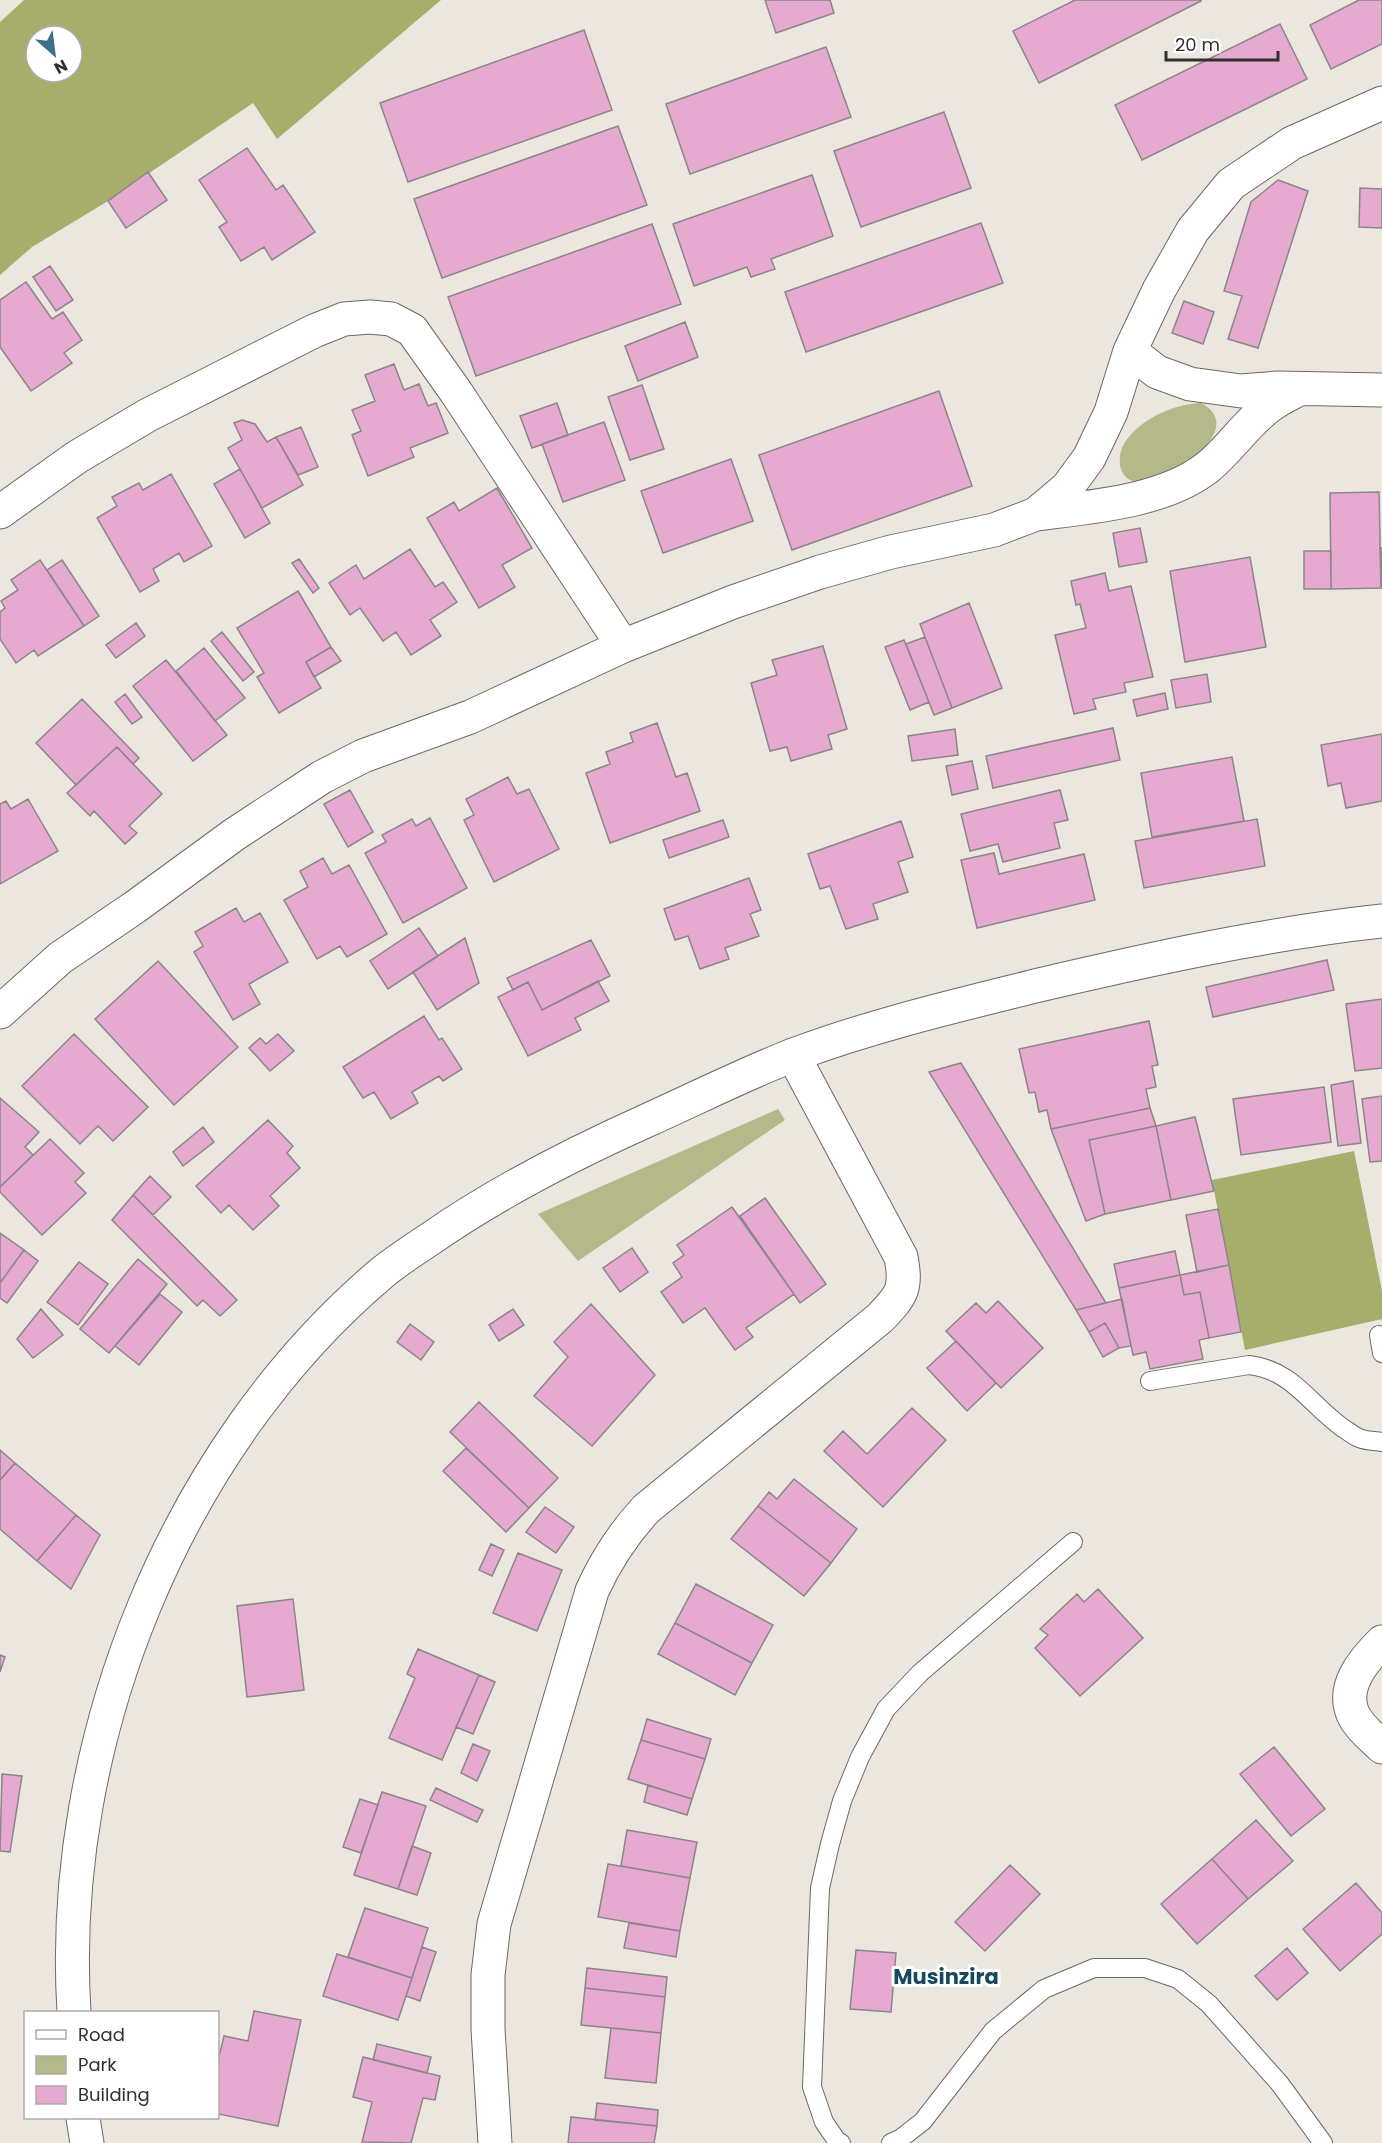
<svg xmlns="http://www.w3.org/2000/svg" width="1382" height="2143" font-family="Poppins,sans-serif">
  <rect width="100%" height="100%" fill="#ebe7df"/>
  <path fill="#b4b98a" d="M1201,403C1250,429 1169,481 1141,482C1116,483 1115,453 1128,438C1145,417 1175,404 1201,403Z
    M778,1109L785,1120L578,1261L538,1214Z"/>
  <path fill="#a7ae6c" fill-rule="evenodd" d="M24,0H441L277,139L253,103L108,201L32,247L0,275V22ZM36,36H72V72H36Z
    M1354,1151L1382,1291V1319L1245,1350L1212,1180Z"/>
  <path fill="#e6a9d0" stroke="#8d858a" stroke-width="1.5" d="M765,0H830L834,13L776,33Z
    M1075,0H1201V1L1039,83L1013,31Z
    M1359,0H1382V44L1331,69L1310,25Z
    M1280,24L1307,79L1142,160L1115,105Z
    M584,30L612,110L408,182L380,103Z
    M826,47L851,117L690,174L666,104Z
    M944,112L971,188L861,227L834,151Z
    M618,126L647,205L442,278L414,199Z
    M247,148L276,190L283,185L315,232L272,260L264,247L241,261L219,227L227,222L199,180Z
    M148,172L167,200L126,228L108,201Z
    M812,175L833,236L771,259L775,269L751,277L747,267L694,286L673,224Z
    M1278,180L1308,191L1258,348L1228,339L1242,296L1224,291L1251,202Z
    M1360,188L1382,189V228L1359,227Z
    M981,223L1003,283L806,352L785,292Z
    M652,224L681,304L476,376L448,297Z
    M50,266L73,300L56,311L33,277Z
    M26,282L52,319L63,312L82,340L64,353L72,363L31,391L0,347V300Z
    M1184,301L1214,312L1203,344L1172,333Z
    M685,322L698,357L638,381L625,346Z
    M394,364L404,390L419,384L428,406L436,403L448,433L410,448L414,457L368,476L352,435L361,431L352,410L375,401L365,375Z
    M642,385L664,449L630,460L608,397Z
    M939,391L972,486L792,550L759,455Z
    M557,403L568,435L532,448L520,416Z
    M242,420L255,424L267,442L276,437L303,485L262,508L228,448L242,440L234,423Z
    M604,422L625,480L563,502L542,444Z
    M301,427L318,467L298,475L276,437Z
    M731,459L753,521L663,553L641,491Z
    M240,469L270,523L245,538L214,484Z
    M171,474L212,546L184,562L179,553L153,569L159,581L140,592L97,518L117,506L112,497L139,483L143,490Z
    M497,488L532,548L502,565L515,587L479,608L427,518L454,502L459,511Z
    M1379,492L1381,588L1331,589L1330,493Z
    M1140,528L1147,562L1119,567L1113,533Z
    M1380,548H1382V588H1381Z
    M410,549L435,587L443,582L457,602L430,620L441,636L411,655L396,632L383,641L360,608L350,615L329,583L356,565L364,579Z
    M1304,551H1331V589H1304Z
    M1250,557L1266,647L1185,662L1170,571Z
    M299,559L319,588L313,593L292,563Z
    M40,560L84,626L38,656L34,650L16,663L0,639V612L5,608L1,601L18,590L11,580Z
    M62,560L99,616L84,626L47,570Z
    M1105,573L1109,591L1131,586L1153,677L1124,683L1126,692L1093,699L1096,709L1074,714L1055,635L1086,628L1080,604L1076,605L1071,581Z
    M298,591L331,647L306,662L321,688L279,713L257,677L264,673L237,628Z
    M969,603L1002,688L952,708L920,624Z
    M136,623L145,636L116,658L106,645Z
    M222,632L254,672L243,681L211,641Z
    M925,637L952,708L934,715L906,644Z
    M904,640L929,702L910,710L885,647Z
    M823,646L847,729L828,735L832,749L791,761L787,747L770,751L751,683L777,675L772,660Z
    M331,647L341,661L314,677L306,662Z
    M204,648L245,698L215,721L176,671Z
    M166,660L227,735L193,761L133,686Z
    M1207,674L1211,702L1176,708L1171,680Z
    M1165,693L1168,709L1137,716L1133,700Z
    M125,694L142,717L132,724L115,702Z
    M82,699L139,758L133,764L117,747L76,785L36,743Z
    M657,723L676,777L687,773L700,811L610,843L586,773L610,764L606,752L633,742L630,733Z
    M1113,728L1120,760L993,788L986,756Z
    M955,729L958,755L912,761L908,736Z
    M1382,734V801L1346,808L1341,783L1328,786L1321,745Z
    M117,747L162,794L129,826L137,833L125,844L94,811L90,816L67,793Z
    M1232,757L1244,821L1152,837L1141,773Z
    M972,761L978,789L952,795L946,766Z
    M508,777L517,794L529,789L559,849L494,882L464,820L474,815L466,799Z
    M350,790L373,832L348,847L324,804Z
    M1060,790L1068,820L1054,823L1060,848L1003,862L998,844L970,851L961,814Z
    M28,799L58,851L0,884V804L6,801L11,809Z
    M430,818L467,888L403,923L365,853L386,842L382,835L412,819L416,826Z
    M1257,819L1265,866L1144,888L1135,841Z
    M723,820L729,837L669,858L663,840Z
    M901,821L913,857L898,862L908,892L873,904L878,919L846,929L830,886L820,889L808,854Z
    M994,853L999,874L1084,854L1095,900L977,928L961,860Z
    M323,858L332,874L349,865L387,934L347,957L340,946L317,959L284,900L308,887L300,871Z
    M749,878L761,910L750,914L759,936L725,948L729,959L700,969L688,936L675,940L664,909Z
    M236,908L244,922L260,913L288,962L249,984L260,1004L233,1020L194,952L203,946L195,932Z
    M419,928L438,956L388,989L370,961Z
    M465,938L479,983L437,1010L413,972Z
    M591,940L610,976L542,1010L528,982L513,990L507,978Z
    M1327,960L1334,990L1213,1017L1206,987Z
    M158,961L238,1047L174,1105L95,1019Z
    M598,981L609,1001L575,1018L581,1030L528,1056L498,997L528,982L542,1010Z
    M1382,999V1068L1355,1071L1346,1004Z
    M424,1016L439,1040L442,1038L462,1069L443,1081L439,1076L412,1092L418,1103L391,1119L374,1092L363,1098L343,1067Z
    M1149,1021L1158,1065L1152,1066L1156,1087L1146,1089L1150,1108L1051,1129L1047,1110L1039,1112L1035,1092L1029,1093L1019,1049Z
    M74,1034L148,1107L113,1141L98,1126L80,1144L22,1086Z
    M278,1034L294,1051L270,1071L249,1048L260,1038L266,1044Z
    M961,1063L1106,1303L1076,1310L929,1072Z
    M1353,1081L1361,1143L1338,1146L1331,1085Z
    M1324,1087L1331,1142L1241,1155L1233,1099Z
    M1382,1096V1161L1370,1162L1362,1099Z
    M0,1098L39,1132L25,1147L33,1155L0,1187Z
    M1150,1108L1156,1126L1089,1140L1105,1214L1086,1221L1051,1129Z
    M1195,1117L1214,1191L1171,1200L1156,1126Z
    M268,1120L293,1146L287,1153L300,1168L270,1196L279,1206L253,1230L229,1205L221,1213L196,1186Z
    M1156,1126L1171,1200L1105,1214L1089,1140Z
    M203,1127L214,1142L183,1166L173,1152Z
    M50,1139L84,1173L75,1182L86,1193L42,1235L0,1192V1187Z
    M150,1176L171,1197L153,1215L133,1195Z
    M133,1195L237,1300L220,1316L203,1300L197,1306L112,1220Z
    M765,1198L826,1284L800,1303L740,1216Z
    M732,1207L794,1294L746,1328L753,1337L735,1350L705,1308L683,1323L661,1292L682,1277L673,1263L684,1255L677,1245Z
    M1218,1209L1229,1265L1197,1272L1186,1215Z
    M0,1233L24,1250L0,1283Z
    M632,1248L648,1272L620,1292L603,1268Z
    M24,1250L38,1261L7,1303L0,1298V1283Z
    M1175,1251L1180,1275L1119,1288L1114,1264Z
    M138,1259L167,1284L109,1353L80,1329Z
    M79,1262L108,1284L78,1325L47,1302Z
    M1229,1265L1241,1332L1209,1338L1200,1292L1184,1295L1180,1275Z
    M1180,1275L1184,1295L1200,1292L1209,1338L1199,1340L1203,1359L1150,1369L1146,1352L1133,1355L1119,1288Z
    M160,1294L182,1312L139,1365L115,1346Z
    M1122,1299L1131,1346L1119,1348L1105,1323L1089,1332L1076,1310Z
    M998,1301L1043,1348L1001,1388L946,1331L976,1303L986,1313Z
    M591,1304L655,1375L592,1446L534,1396L568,1357L554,1342Z
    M41,1309L63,1335L33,1358L17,1339Z
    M513,1309L524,1325L499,1341L489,1325Z
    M1105,1323L1119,1348L1103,1357L1089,1332Z
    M410,1324L434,1342L421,1360L397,1342Z
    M956,1341L996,1383L967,1411L927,1368Z
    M479,1402L558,1478L529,1508L450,1432Z
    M912,1408L946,1440L883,1507L824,1451L843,1431L867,1454Z
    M466,1448L529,1508L506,1532L443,1471Z
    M0,1450L15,1463L0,1480Z
    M15,1463L76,1515L37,1561L0,1529V1480Z
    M794,1479L857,1529L831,1563L758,1506L769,1492L777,1499Z
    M758,1506L831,1563L804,1596L731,1539Z
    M545,1507L574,1527L556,1553L526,1532Z
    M76,1515L100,1535L71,1589L37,1561Z
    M491,1544L504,1550L492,1576L479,1570Z
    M518,1553L562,1570L537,1631L493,1613Z
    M696,1584L773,1625L752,1663L675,1623Z
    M1098,1589L1143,1638L1080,1696L1035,1648L1048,1635L1040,1629L1077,1594L1084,1602Z
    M293,1599L304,1690L247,1697L237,1606Z
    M675,1623L752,1663L735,1695L658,1654Z
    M418,1649L479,1675L442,1760L389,1738L415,1678L407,1674Z
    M0,1655L5,1657L0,1672Z
    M479,1675L495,1682L473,1734L456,1727Z
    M647,1719L711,1739L705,1759L641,1740Z
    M641,1740L705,1759L692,1799L628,1779Z
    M473,1744L490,1751L477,1781L461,1773Z
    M1274,1747L1325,1809L1291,1836L1240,1774Z
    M2,1774L22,1776L10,1852L0,1851Z
    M648,1785L692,1799L687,1815L644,1802Z
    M436,1788L483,1810L477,1822L430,1800Z
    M382,1792L426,1806L398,1889L354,1875Z
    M360,1799L378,1805L361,1853L343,1847Z
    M1256,1820L1293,1861L1248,1899L1212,1859Z
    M627,1830L697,1842L690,1878L621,1866Z
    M412,1846L431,1853L417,1895L398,1889Z
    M1212,1859L1248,1899L1197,1944L1161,1904Z
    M608,1864L690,1878L680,1931L598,1917Z
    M1010,1865L1040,1894L985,1951L955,1922Z
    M1356,1883L1382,1913V1934L1340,1971L1303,1929Z
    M365,1908L428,1928L412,1978L348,1957Z
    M629,1923L680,1931L676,1957L624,1948Z
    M422,1947L436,1952L420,2001L406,1996Z
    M1287,1948L1308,1973L1277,2000L1255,1976Z
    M856,1950L896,1953L891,2012L850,2009Z
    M337,1954L412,1978L398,2020L323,1996Z
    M587,1968L667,1977L665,1997L585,1988Z
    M585,1988L665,1997L661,2033L581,2025Z
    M254,2011L301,2020L278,2126L218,2114V2061L224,2036L248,2041Z
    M611,2028L661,2033L656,2083L605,2078Z
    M377,2044L431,2057L427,2073L373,2060Z
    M363,2057L440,2076L435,2100L423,2098L411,2143L362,2142L372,2102L353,2097Z
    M597,2103L658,2110L657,2126L595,2120Z
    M571,2117L657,2126L654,2143H568Z"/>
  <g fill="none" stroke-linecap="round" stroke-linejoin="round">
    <g stroke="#6d6963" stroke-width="20">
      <path id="service" d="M1379,1335L1382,1353
        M1150,1381L1249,1365C1293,1370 1310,1405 1343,1428C1348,1431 1354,1436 1359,1438C1366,1441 1375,1441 1382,1442
        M841,2143L837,2141L824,2122L812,2087L820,1888L830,1844L842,1801L860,1757L886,1709L920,1673L1073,1542
        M891,2143L900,2139L923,2121L993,2031L1044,1989L1094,1968H1145L1178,1979L1209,2004L1280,2084L1323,2143"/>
    </g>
    <g stroke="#6d6963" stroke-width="35">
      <path id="minor" d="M1130,351L1157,372L1190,384L1241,391L1278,388L1382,390
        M0,512L77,457L148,415L314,331L344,319L370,317L391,319L412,330L456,392L623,646
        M1036,514C1090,507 1164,502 1208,467C1231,448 1247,422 1271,405C1279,399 1290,394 1299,389
        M0,1012L60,958L135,907L235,834L322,777L363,756L470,717L623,646L733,602L820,572L891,552L994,530L1036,514L1067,488L1089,458L1111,412L1130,351L1159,290L1193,230L1231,184L1292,143L1382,103
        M1382,1642C1364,1660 1341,1686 1353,1714C1359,1727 1372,1737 1382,1747
        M495,2143L488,2029V1975L494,1924L592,1591C606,1560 623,1534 646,1509L880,1318C902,1295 907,1289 901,1257L793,1055"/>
    </g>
    <g stroke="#6d6963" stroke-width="35">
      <path id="primary" d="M74,2012C57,1742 175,1447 383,1272C398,1260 415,1249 430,1239C499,1191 572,1154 648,1120C697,1098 746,1073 796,1054C874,1025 955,1006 1035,986C1150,959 1264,934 1382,921
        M83,2118L87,2143"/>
    </g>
    <use href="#service" stroke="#fff" stroke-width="18"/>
    <use href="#minor" stroke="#fff" stroke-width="33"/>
    <use href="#primary" stroke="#fff" stroke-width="33"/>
  </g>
  <g text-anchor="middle" stroke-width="6" stroke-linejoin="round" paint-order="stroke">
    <g font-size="21" font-weight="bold" fill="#18485b" stroke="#fff">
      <text x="946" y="1984">Musinzira</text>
    </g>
  </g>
  <rect x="24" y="2011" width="195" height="108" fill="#ffffff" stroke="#adacab" stroke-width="1.5"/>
  <rect x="36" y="2030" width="30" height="9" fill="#ffffff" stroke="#adacab" stroke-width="1.5"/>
  <text x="78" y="2041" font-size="18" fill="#32302d">Road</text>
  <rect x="36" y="2056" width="30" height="18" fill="#b4b98a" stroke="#adacab" stroke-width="1.5"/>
  <text x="78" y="2071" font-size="18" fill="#32302d">Park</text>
  <rect x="36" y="2086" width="30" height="18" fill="#e6a9d0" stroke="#adacab" stroke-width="1.5"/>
  <text x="78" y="2101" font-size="18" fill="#32302d">Building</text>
  <g transform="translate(54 54) rotate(152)"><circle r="28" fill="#ffffff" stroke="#adacab" stroke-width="1.5"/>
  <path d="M0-4.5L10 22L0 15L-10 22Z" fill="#38738b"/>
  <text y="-9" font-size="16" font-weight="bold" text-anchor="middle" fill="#32302d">N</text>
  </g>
  <path d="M1166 51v9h112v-9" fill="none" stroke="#32302d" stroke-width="3"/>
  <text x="1175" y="51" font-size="18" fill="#32302d" stroke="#ffffff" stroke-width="4.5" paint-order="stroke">20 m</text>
</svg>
